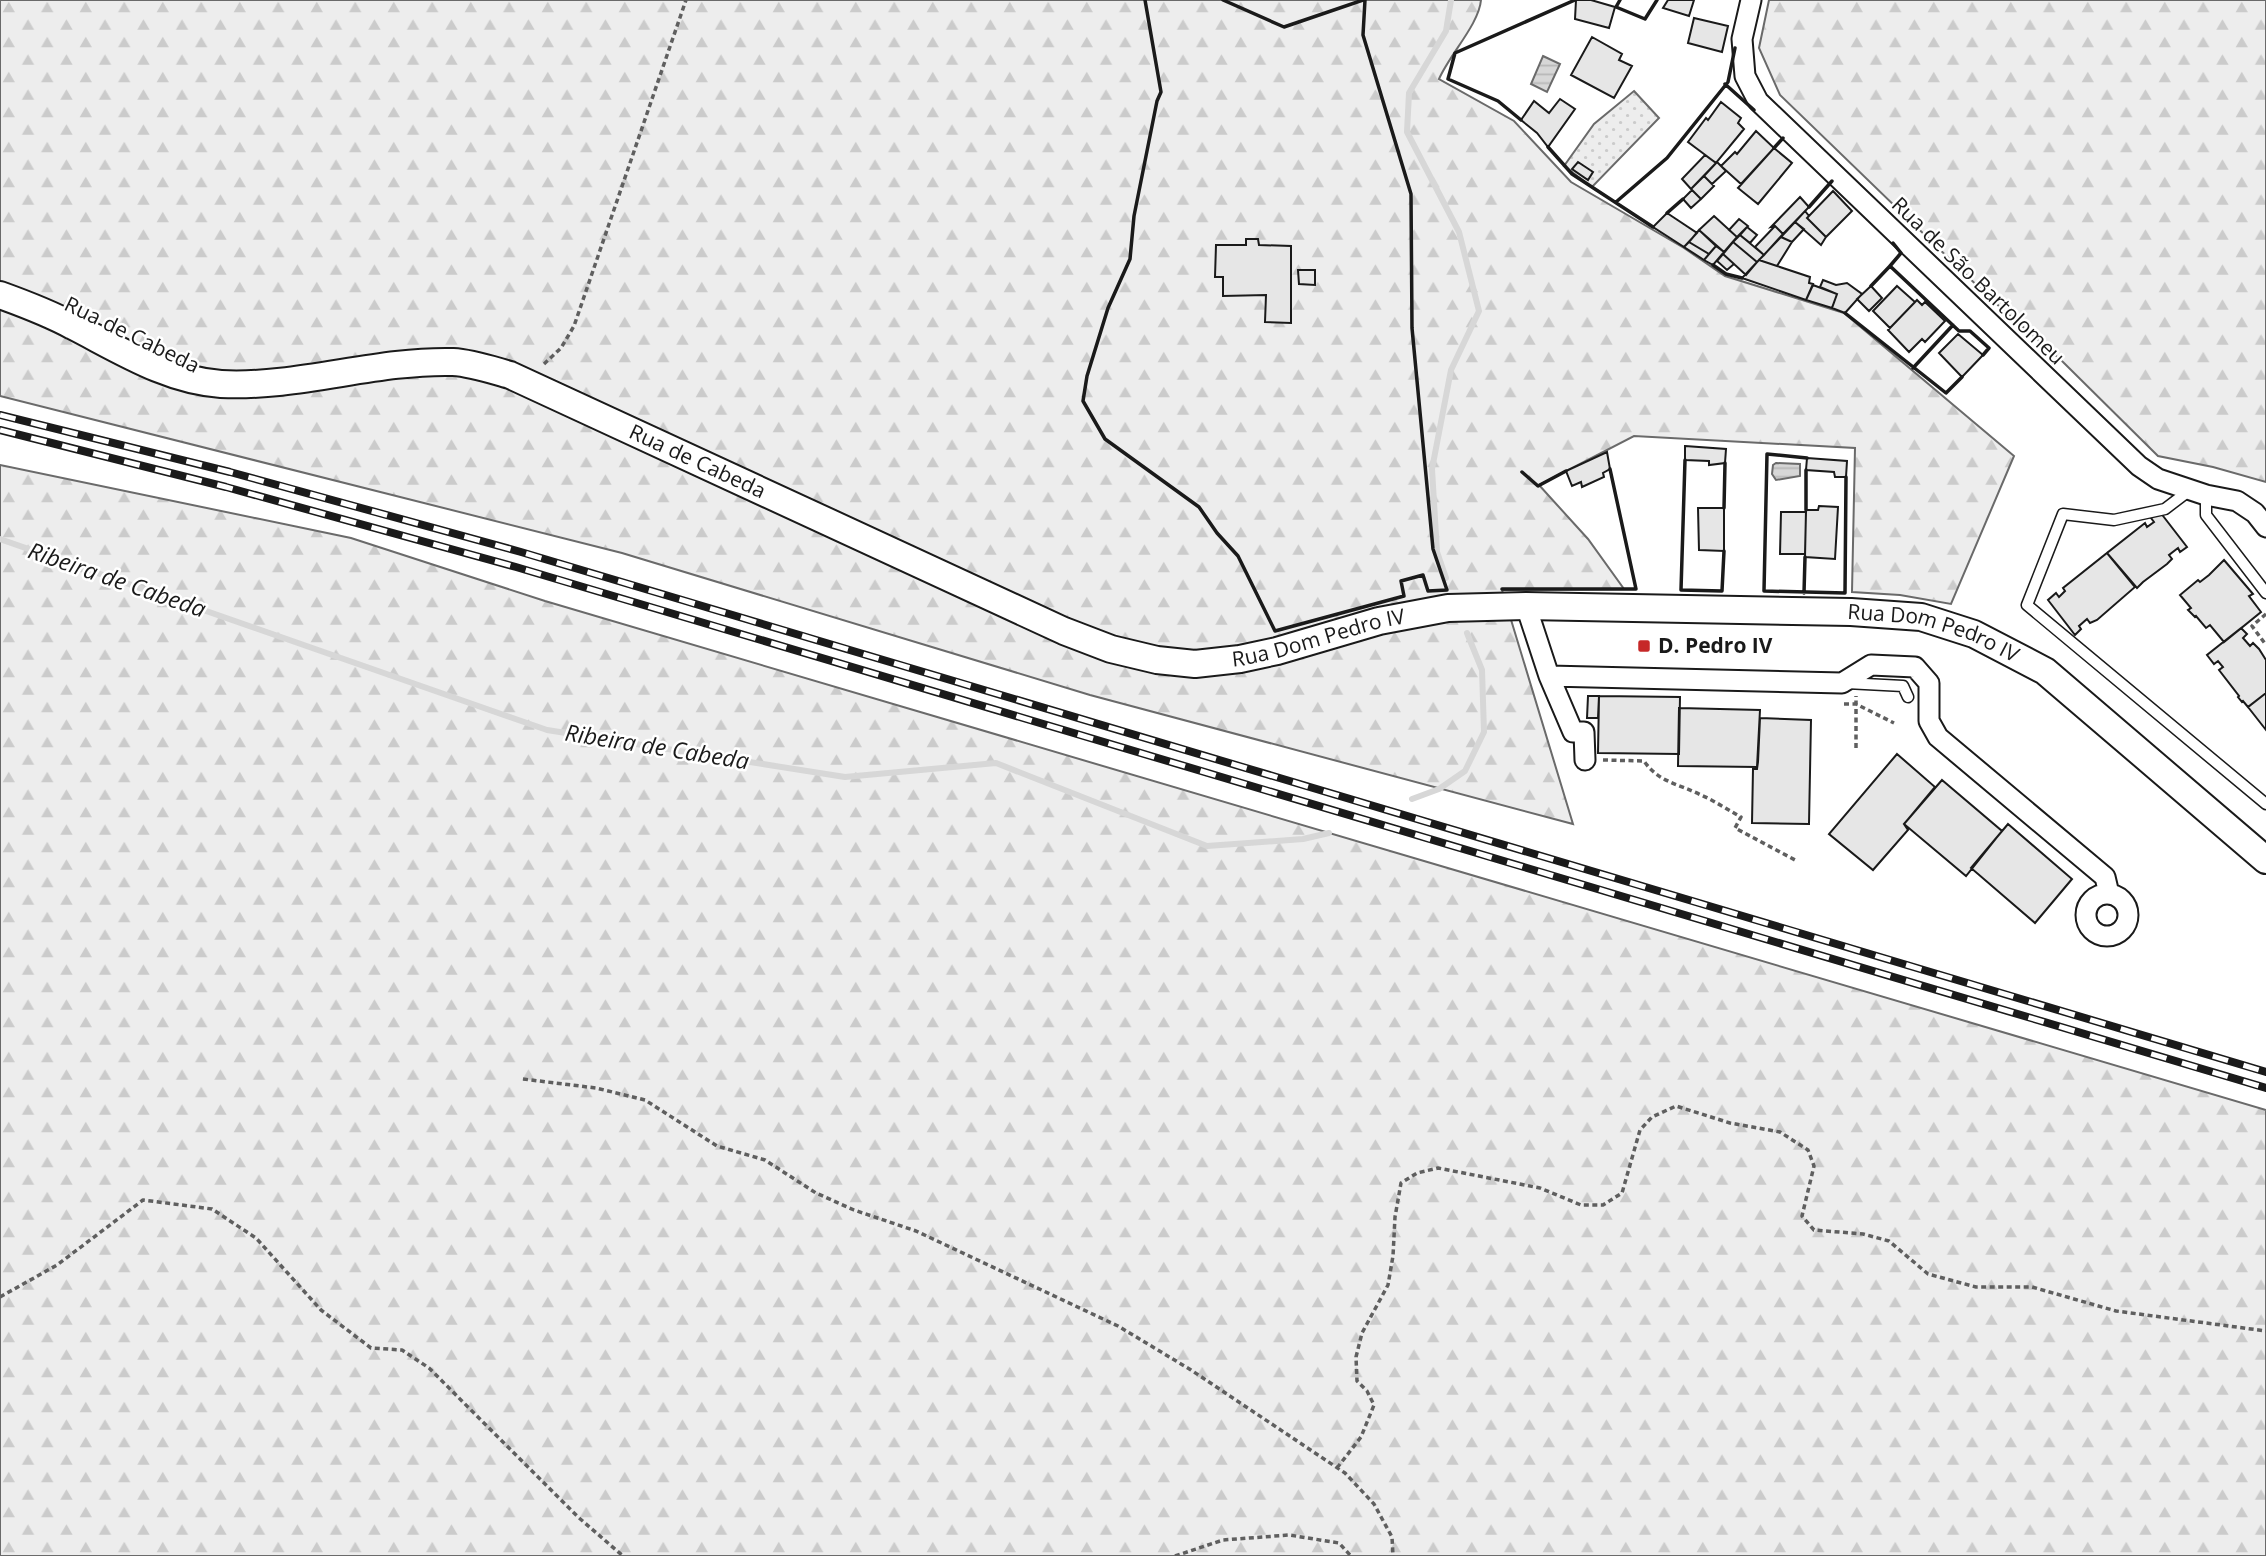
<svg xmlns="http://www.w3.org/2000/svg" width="2266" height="1556" font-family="'Open Sans',sans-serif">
  <defs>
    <pattern id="forest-firs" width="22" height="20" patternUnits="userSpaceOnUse" patternTransform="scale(1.75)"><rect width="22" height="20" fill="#ededed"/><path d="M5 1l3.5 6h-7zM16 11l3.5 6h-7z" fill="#cbcbcb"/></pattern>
    <pattern id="garden-dots" width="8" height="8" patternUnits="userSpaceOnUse" patternTransform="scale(1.75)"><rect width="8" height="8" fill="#ededed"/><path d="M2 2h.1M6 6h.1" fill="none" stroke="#cbcbcb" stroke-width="1.8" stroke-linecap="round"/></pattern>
    <pattern id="water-rules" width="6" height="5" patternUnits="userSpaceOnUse" patternTransform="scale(1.75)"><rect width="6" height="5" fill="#d7d7d7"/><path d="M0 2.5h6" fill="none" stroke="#b8b8b8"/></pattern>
  </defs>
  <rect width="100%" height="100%" fill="#fff"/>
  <path fill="url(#forest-firs)" stroke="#6a6a6a" stroke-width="2" d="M0,0H1481C1479,24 1450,54 1439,79L1514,121L1571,182L1684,248L1725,276L1844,313L2014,456L1951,604L1900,595L1852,592L1855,448L1634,436L1539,485L1588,539L1624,589L1502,590L1573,824L1090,695L622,553L0,396Z
    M1769,0H2266V482L2213,467L2158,456L2063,362L1992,300L1780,95L1759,48Z
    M0,465L351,538L545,601L2266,1110V1556H0Z"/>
  <path fill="url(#garden-dots)" stroke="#6a6a6a" stroke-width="2" d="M1634,91L1659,118L1592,187L1564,166L1594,124Z"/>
  <path fill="url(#water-rules)" stroke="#6a6a6a" stroke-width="2" d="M1543,56L1560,64L1547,92L1531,84Z
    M1776,463L1800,464V476L1776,480L1772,474L1773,465Z"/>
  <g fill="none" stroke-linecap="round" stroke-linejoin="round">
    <path stroke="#d7d7d7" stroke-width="6" d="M0,539L547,730L845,777L996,763L1207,846L1303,839L1329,833
      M1446,578L1437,552L1432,469L1451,370L1479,311L1459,232L1407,132L1409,93L1446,31L1451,0
      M1412,799L1439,789L1465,771L1484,732L1482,670L1467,633"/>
  </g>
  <path fill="#e6e6e6" stroke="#1a1a1a" stroke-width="2" d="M1576,0H1591L1615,7L1609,28L1575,19Z
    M1668,0H1694L1689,16L1663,8Z
    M1694,18L1728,26L1722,52L1688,43Z
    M1592,37L1622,54L1619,60L1632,66L1614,98L1571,75Z
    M1560,99L1575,109L1548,147L1537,133L1521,120L1534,101L1549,113Z
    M1721,102L1741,118L1738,123L1744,129L1716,163L1688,142L1706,118L1708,120Z
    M1756,131L1774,148L1741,184L1721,166L1735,152L1737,154Z
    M1774,148L1792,163L1758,204L1738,188Z
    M1705,155L1716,163L1691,189L1682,179Z
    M1578,162L1593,172L1588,180L1572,169Z
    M1717,162L1726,171L1712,184L1704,176Z
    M1704,176L1714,186L1701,199L1691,189Z
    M1692,190L1701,199L1691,208L1683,199Z
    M1833,191L1852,211L1826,237L1807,218Z
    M1800,197L1809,207L1783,234L1775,226L1771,227Z
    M1805,211L1809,216L1807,218L1826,237L1821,245L1795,222Z
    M1667,213L1697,233L1684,247L1653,227Z
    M1714,216L1737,237L1724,252L1699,230Z
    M1739,219L1748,226L1737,237L1729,230Z
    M1795,222L1804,229L1792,242L1781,237Z
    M1775,226L1783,234L1764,255L1755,247Z
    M1747,227L1757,235L1750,243L1740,235Z
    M1699,230L1716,246L1709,254L1689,242Z
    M1740,235L1764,255L1757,262L1733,242Z
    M1781,237L1792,242L1777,266L1759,260Z
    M1246,239H1258L1259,245L1291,246V323L1265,322L1266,295L1223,296V277H1215L1216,245H1246Z
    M1689,242L1709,254L1704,260L1684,247Z
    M1733,242L1757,262L1746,275L1723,254Z
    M1716,246L1724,252L1713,265L1704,260Z
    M1723,254L1734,264L1727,270L1717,261Z
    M1759,260L1810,277L1809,283L1813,284L1806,300L1742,278Z
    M1298,270H1315V285L1299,284Z
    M1823,280L1836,285L1847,283L1862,294L1845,313L1832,308L1837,294L1820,287Z
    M1813,285L1837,294L1832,308L1806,300Z
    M1871,286L1882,298L1869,311L1857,299Z
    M1897,286L1915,302L1890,328L1873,311Z
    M1917,300L1922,305L1925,302L1945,321L1925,342L1922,339L1909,352L1888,330Z
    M1958,334L1983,355L1962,377L1939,353Z
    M1685,446L1726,449L1725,463L1709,465V461L1685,460Z
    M1607,452L1610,469L1603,473L1604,477L1582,487L1581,482L1572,486L1566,471Z
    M1807,458L1847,461L1846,477H1835L1834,472L1806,470Z
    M1819,506L1838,507L1835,559L1805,557L1806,510H1818Z
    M1698,508H1724V551L1699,550Z
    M1781,512H1806L1805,554H1780Z
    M2160,512L2187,547L2180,552L2178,548L2169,555L2172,559L2167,564L2143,582L2137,588L2107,553L2145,523L2147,527L2154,522L2151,518Z
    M2107,553L2135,587L2097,620L2090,623L2087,619L2079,626L2081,629L2075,635L2048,600L2056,593L2059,597L2065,591L2063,588Z
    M2224,560L2253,594L2249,596L2261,612L2224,642L2210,625L2206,628L2196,616L2195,617L2188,610L2191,608L2180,595L2198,580L2200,582L2209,575Z
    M2241,628L2247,634L2243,638L2250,646L2253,643L2259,649L2266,660V693L2248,707L2243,701L2242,702L2238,697L2239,696L2219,670L2223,667L2218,661L2214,664L2207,655Z
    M2266,693V730L2248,707Z
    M1588,696H1599L1598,718H1587Z
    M1599,696L1680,697L1679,754L1598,753Z
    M1679,708L1760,710L1757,767L1678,766Z
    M1760,718L1811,720L1809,824L1752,823L1753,769H1757L1758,762Z
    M1897,754L1935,787L1904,824L1908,830L1873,870L1829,834Z
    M1942,780L2002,831L1966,876L1904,824Z
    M2008,824L2072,879L2035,923L1971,868Z"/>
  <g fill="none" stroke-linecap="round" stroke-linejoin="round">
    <g stroke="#1a1a1a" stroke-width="13">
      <path id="lane" d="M2190,490L2165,509L2114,520L2063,514L2027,605L2266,804
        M2206,495V515L2266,593
        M1846,683L1903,686L1908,697"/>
    </g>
    <g stroke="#1a1a1a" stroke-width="23">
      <path id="street" d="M1751,0L1742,39L1745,76L1758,101L2139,466L2158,479L2206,495L2237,501L2255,513L2266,527
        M1526,606L1549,676L1842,683L1871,665L1915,667L1929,683V721L1938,737L2105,877L2109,894
        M1549,676L1573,732H1584L1585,760
        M2086 915a21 21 0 1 1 42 0a21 21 0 1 1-42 0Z"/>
    </g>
    <g stroke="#1a1a1a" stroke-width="30">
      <g id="secondary">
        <path id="s1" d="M0,295C25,304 49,313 73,326C120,350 166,380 221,384C299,388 375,360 453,362C472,363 492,370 510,375L1064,631L1111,649L1157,660L1195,664L1240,659L1277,651L1379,621L1448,608L1526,606L1851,612L1921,617L1974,634L2045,671L2266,860"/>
      </g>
    </g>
    <path stroke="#5f5f5f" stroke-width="3.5" stroke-dasharray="5 3.5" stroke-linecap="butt" d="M544,364L561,348L574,326L686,0
      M2266,614L2252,626L2266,645
      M1844,704H1856L1894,723
      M1856,748V696
      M1603,760L1644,761C1658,782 1679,784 1701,795C1715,801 1728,810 1741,817L1735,828L1795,860
      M523,1079L596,1088L645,1100L717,1146L765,1160L816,1193L854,1210L916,1231L1118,1326L1191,1370L1345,1473L1374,1504L1392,1537L1393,1556
      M0,1297L57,1265L143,1200L212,1209L256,1238L321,1310L371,1348L402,1350L429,1368L578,1517L623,1556
      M1337,1468L1361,1437L1374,1405L1367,1391L1357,1381L1356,1357L1362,1333L1388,1285L1393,1256L1395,1217L1401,1183L1417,1173L1438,1168L1540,1188L1581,1205H1603L1622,1193L1640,1130L1652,1117L1676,1106L1730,1123L1780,1132L1808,1150L1814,1166L1802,1216L1814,1230L1863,1234L1889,1241L1928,1274L1976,1287H2032L2116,1311L2266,1331
      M1175,1556L1223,1540L1289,1535L1339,1543L1351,1556"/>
    <use href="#lane" stroke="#fff" stroke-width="10"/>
    <use href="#street" stroke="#fff" stroke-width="19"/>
    <use href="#secondary" stroke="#fff" stroke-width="26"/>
    <g stroke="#1a1a1a" stroke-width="8">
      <path id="rail" d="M0,415L230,472L521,552L2266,1072
        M0,430L226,487L516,567L2266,1088"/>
    </g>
    <use href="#rail" stroke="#fff" stroke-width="5" stroke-dasharray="16" stroke-linecap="butt"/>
    <path stroke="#1a1a1a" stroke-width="3.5" d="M1145,0L1161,92L1157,101L1134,216L1130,259L1108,308L1087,376L1083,401L1105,439L1199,507L1217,533L1238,556L1275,631L1404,596L1401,581L1423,575L1428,591L1447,590L1433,549L1412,328L1411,194L1363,35L1365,0
      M1223,0L1284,27L1363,0
      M1620,0L1616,7L1645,19L1657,0
      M1725,84L1754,110
      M1521,120L1498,101L1448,79L1455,53L1575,0
      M1548,147L1572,174L1653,227
      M1774,148L1783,138
      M1616,202L1667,158L1728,82L1735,48
      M1809,207L1832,181
      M1667,213L1683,199
      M1893,243L1901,253L1890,266L1959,331H1970L1989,348L1983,355
      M1713,265L1726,274L1742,278
      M1871,286L1890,266
      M1845,313L1946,393L1962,377
      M1913,368L1953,325
      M1807,458L1767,454L1764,591L1845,593L1846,477
      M1685,460L1681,590L1722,591L1724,551
      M1522,472L1538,486L1566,471
      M1724,508L1725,463
      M1806,510V470
      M1502,589H1636L1610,469
      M1804,593L1805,557"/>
  </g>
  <rect fill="#c62828" stroke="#fff" stroke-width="2.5" x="1637" y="639" width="14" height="14" rx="3.5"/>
  <g text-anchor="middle" stroke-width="5" stroke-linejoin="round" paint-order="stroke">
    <g font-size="21" fill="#1a1a1a" stroke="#fff">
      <text transform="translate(1978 281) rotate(44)" y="7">Rua de São Bartolomeu</text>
      <text transform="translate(132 335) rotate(26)" y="7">Rua de Cabeda</text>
      <text dy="7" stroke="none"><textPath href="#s1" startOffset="738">Rua de Cabeda</textPath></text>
      <text dy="7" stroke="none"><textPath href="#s1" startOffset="2026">Rua Dom Pedro IV</textPath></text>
      <text dy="7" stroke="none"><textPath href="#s1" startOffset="1404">Rua Dom Pedro IV</textPath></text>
    </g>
    <g font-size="21" font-weight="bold" fill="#1a1a1a" stroke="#fff" text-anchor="start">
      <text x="1658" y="653">D. Pedro IV</text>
    </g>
    <g font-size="23" font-style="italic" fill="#1a1a1a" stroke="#fff">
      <text transform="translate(117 580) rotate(19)" y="8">Ribeira de Cabeda</text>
      <text transform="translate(657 747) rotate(9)" y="8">Ribeira de Cabeda</text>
    </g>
  </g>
</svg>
